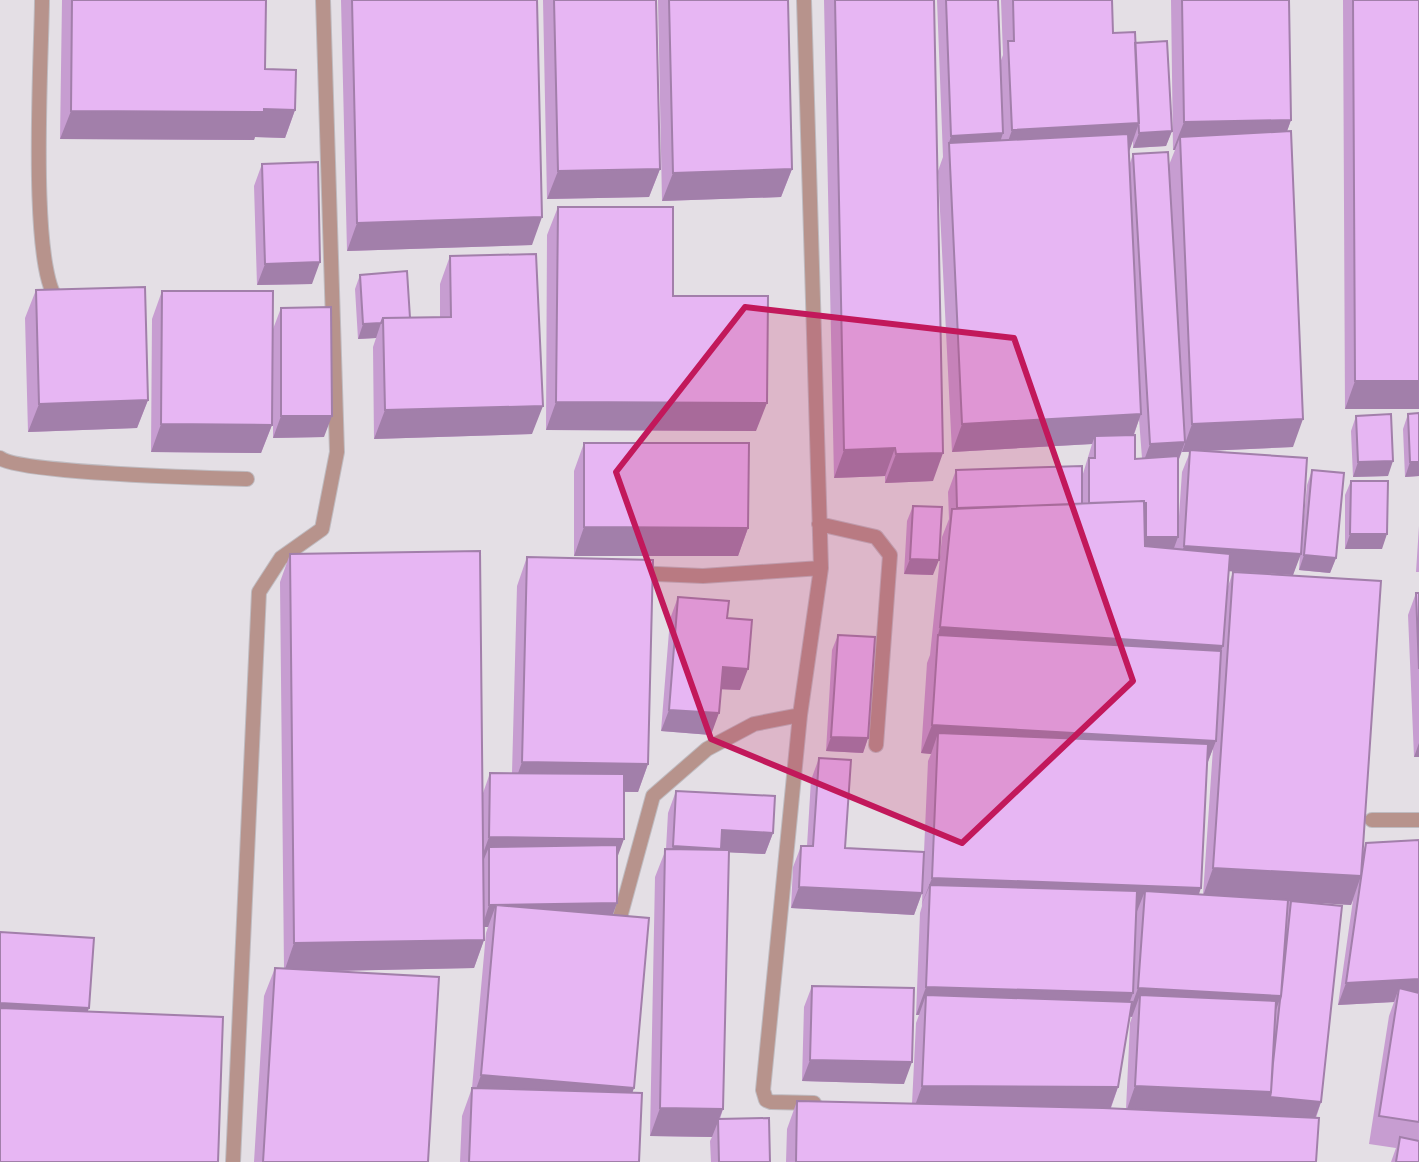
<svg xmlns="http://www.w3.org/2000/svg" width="1419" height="1162" font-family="Rubik,sans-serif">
  <rect width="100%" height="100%" fill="#e4dfe5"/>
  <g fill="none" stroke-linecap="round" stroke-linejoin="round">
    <g stroke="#bfbbc0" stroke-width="16">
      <path id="service" d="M42,0C42,47 27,283 61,303
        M804,0L821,568L800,715L763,1090L766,1100L771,1102L814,1103
        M0,458C20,473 210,478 247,479
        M819,524L876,537L890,555L876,745
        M634,573L703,576L821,568
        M1372,820H1419
        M619,921L653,796L707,749L754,724L800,715
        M233,1162L259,592L281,558L322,529L337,452L323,0"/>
    </g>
    <use href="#service" stroke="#b7938c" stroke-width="14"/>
  </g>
  <path fill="#c79dd1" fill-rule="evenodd" d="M62,0H266L265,69L295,110L285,138L255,137L254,140L60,139Z
    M341,0H537L532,245L347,251Z
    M543,0H656L660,169L649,197L547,199Z
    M658,0H788L792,169L781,197L662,201Z
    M824,0H934L933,481L885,483V476L834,478Z
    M937,0H998L1000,63L1003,55L1001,0H1112L1113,33L1135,43L1172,131L1166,146L1133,148V140L1129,150L1130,163L1133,154L1169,165L1175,150H1173L1171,0H1289L1291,120L1287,131L1293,447L1204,451L1301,547L1307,485L1312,470L1336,558L1330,573L1299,570L1300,554L1293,575L1228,571L1227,589L1233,572L1363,851L1366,843L1419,840V1162H1391L1396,1148L1369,1144L1389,1016L1394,1002L1338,1005L1353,900L1351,905L1297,901L1321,1102L1316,1118V1162H786L787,1129L797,1101L912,1104L916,1023L919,1015H916L920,913L922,906L923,863L922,893L914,915L791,908L793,867L801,846H807L811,780L819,758L845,848L924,852L928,761L931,754L921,753L927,663L930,655L942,537L949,519L948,492L956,470L1082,477L1092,444L952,452L938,171L943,157ZM1139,419L1142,458L1135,459L1134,435ZM1182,451V452H1190L1182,472L1178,531V462ZM1213,748L1203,895H1199L1207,765ZM1129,1016L1132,1017L1130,1023L1126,1109L1111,1108L1118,1087Z
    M1343,0H1419V409H1345Z
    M262,164L312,284L257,285L254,186Z
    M558,207L673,296L756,431L546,430L547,235Z
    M450,256L532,434L374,439L373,347L376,338L358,339L355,289L360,275L410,318L440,317V284Z
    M36,290L148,400L137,428L28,432L25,318Z
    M162,291L273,329L281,308L324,437L273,438V335L272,425L261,453L151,452L152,319Z
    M1419,413V476L1405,477L1403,429L1408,414Z
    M1356,416L1388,476L1353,477L1351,431Z
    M584,443L748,528L738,556H574V471Z
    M1351,481L1382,549H1345V495Z
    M913,506L933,575L904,574L907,521Z
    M1419,526V572H1416Z
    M290,554L483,793L490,773H512L517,586L527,557L648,764L638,792H624L617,858L613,914L634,1088L632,1093L639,1162H460L462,1116L472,1088L486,933L488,927H484V940L474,968L326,971L428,1162H254L264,996L275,968H284L280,582Z
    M1416,593H1419V757H1414L1408,615Z
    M678,597L727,618L740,690L721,689L711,735L661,731L670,619Z
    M838,635L868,738L863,753L826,751L832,650Z
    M676,791L773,833L765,854L729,852L723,1109L720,1119L770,1162H711L710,1141L712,1137L650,1136L655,877L666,849L668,813Z
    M812,986L904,1084L802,1081L804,1007Z"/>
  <path fill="#a27faa" d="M264,109L295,110L285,138L255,137L254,140L60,139L71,111Z
    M1291,120L1281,148L1180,137L1175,150H1173L1184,122Z
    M1139,123L1129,152L1002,158L1012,130Z
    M1172,131L1166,146L1133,148L1139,133Z
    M1003,133L996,155L949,143L951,136Z
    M660,169L649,197L547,199L558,171Z
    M792,169L781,197L662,201L673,173Z
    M542,217L532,245L347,251L357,223Z
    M320,262L312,284L257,285L265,264Z
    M381,323L376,338L358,339L363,324Z
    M1355,381H1419V409H1345Z
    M148,400L137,428L28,432L39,404Z
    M556,402L767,403L756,431L546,430Z
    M543,406L532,434L374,439L385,410Z
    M1141,414L1131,442L1095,436L1092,444L952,452L962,424Z
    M281,416H332L324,437L273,438Z
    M1303,419L1293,447L1182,452L1192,424Z
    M161,424L272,425L261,453L151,452Z
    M1185,442L1177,464L1142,466L1150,444Z
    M895,448L885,476L834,478L844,450Z
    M943,453L933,481L885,483L896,454Z
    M1393,461L1388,476L1353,477L1358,462Z
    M1410,462H1419V476L1405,477Z
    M584,527L748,528L738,556H574Z
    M1350,534H1387L1382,549H1345Z
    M1146,537H1178L1170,559H1139Z
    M1184,546L1301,554L1293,575L1176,568Z
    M1304,555L1336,558L1330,573L1299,570Z
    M910,559L939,560L933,575L904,574Z
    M940,627L1223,646L1212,674L938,635Z
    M723,667L748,669L740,690L715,689Z
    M669,710L719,713L711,735L661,731Z
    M932,725L1216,741L1205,769L938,733L931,754L921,753Z
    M831,737L868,738L863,753L826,751Z
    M1419,743V757H1414Z
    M522,762L648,764L638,792L512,790Z
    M722,830L773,833L765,854L720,852L665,868L673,846Z
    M489,837L624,839L616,861L489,847L484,859H481Z
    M1213,868L1361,876L1351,905L1203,896Z
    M932,878L1201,888L1191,917L1145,891L1136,914L930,885L921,906Z
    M799,887L922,893L914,915L791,908Z
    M617,903L609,925L496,905Z
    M489,905H496L488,927H482Z
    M484,940L474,968L284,972L294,943Z
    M1419,979V1001L1399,988L1394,1002L1338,1005L1346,983Z
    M926,987L1133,993L1123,1021L926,995L919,1015H916Z
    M1138,988L1281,996L1271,1024L1140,995L1132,1017L1128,1016Z
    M0,1003L89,1008L81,1030L0,1025Z
    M810,1060L912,1062L904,1084L802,1081Z
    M481,1075L634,1088L624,1116L471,1103Z
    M922,1086L1118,1087L1108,1115L912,1114Z
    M1135,1086L1271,1092L1321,1102L1313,1124L1125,1115Z
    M660,1108L723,1109L712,1137L650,1136Z"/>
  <path fill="#e7b6f3" stroke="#a27faa" stroke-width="2" d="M72,0H266L265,69L296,70L295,110L264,109V112L71,111Z
    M352,0H537L542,217L357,223Z
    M554,0H656L660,169L558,171Z
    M669,0H788L792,169L673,173Z
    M835,0H934L943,453L896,454L895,448L844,450Z
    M946,0H998L1003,133L951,136Z
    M1013,0H1112L1113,33L1135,32L1139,123L1012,130L1008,41H1014Z
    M1182,0H1289L1291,120L1184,122Z
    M1353,0H1419V381H1355Z
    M1167,41L1172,131L1139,133L1135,43Z
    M1291,131L1303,419L1192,424L1180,137Z
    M1128,134L1141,414L962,424L949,143Z
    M1168,152L1185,442L1150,444L1133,154Z
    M318,162L320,262L265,264L262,164Z
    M558,207H673V296H768L767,403L556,402Z
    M536,254L543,406L385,410L383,318L451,317L450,256Z
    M407,271L410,318H383L381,323L363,324L360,275Z
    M145,287L148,400L39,404L36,290Z
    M162,291H273L272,425L161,424Z
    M331,307L332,416H281V308Z
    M1419,413V462H1410L1408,414Z
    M1391,414L1393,461L1358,462L1356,416Z
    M1135,435V459L1178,456V537H1146V503H1144V501L1089,503V458H1095V436Z
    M584,443H749L748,528L584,527Z
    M1190,450L1307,458L1301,554L1184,546Z
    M1082,466V504L957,508L956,470Z
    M1312,470L1344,473L1336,558L1304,555Z
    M1351,481H1388L1387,534H1350Z
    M1144,501L1145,546L1230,554L1223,646L940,627L952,509Z
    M913,506L942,507L939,560L910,559Z
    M480,551L484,940L294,943L290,554Z
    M527,557L653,560L648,764L522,762Z
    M1233,572L1381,581L1361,876L1213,868Z
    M1416,593H1419V669Z
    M678,597L729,601L727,618L752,620L748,669L723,667L719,713L669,710Z
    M838,635L875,637L868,738L831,737Z
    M938,635L1221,651L1216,741L932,725Z
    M938,733L1208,744L1201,888L932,878Z
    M819,758L851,760L845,848L924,852L922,893L799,887L801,846H813Z
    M490,773L624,774V839L489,837Z
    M676,791L775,796L773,833L722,830L721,849L673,846Z
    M1419,840V979L1346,983L1366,843Z
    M617,845V903L489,905V847Z
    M665,849L729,850L723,1109L660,1108Z
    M930,885L1137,891L1133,993L926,987Z
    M1145,891L1288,900L1281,996L1138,988Z
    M1291,901L1342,906L1321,1102L1270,1097L1271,1092L1273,1063L1280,1000L1281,996Z
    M496,905L649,918L634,1088L481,1075Z
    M0,932L94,938L89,1008L0,1003Z
    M275,968L439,977L428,1162H263Z
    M812,986L914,988L912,1062L810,1060Z
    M1399,988L1419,993V1122L1379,1116Z
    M926,995L1132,1002L1118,1087L922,1086Z
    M1140,995L1276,1001L1271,1092L1135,1086Z
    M0,1008L223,1017L218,1162H0Z
    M472,1088L642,1093L639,1162H469Z
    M797,1101L1103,1108L1319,1118L1316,1162H796Z
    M769,1118L770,1162H719L718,1119Z
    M1400,1137L1419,1141V1162H1396Z"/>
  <path fill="#c2185b" fill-opacity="0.2" stroke="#c2185b" stroke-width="6" stroke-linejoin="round" d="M745,307L1014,338L1133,681L962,843L711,739L616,472Z"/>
</svg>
